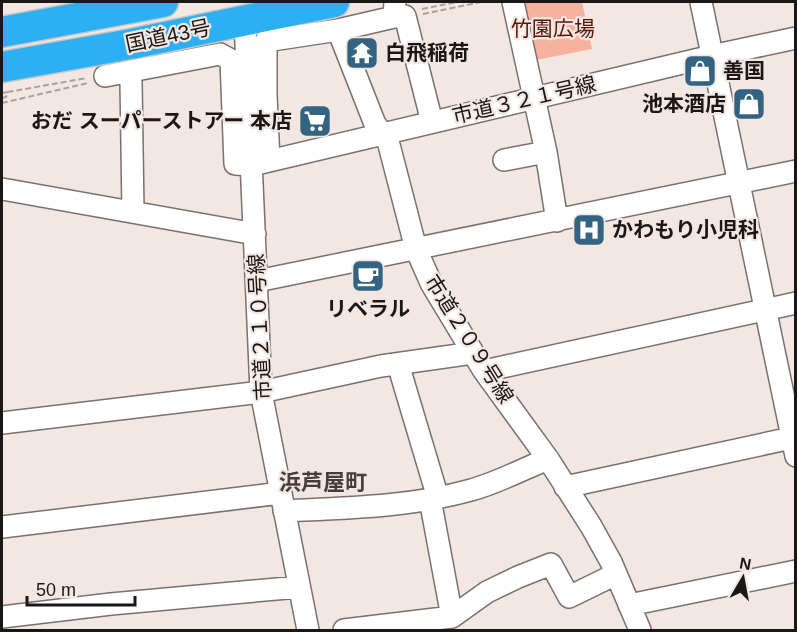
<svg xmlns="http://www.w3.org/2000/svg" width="797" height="632" font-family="Helvetica,'Noto Sans JP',sans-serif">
  <rect width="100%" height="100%" fill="#f3e7e3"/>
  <path fill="#f5b39f" d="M519,2H582L592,49L531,61Z"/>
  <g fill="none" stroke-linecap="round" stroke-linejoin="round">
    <g stroke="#7a706c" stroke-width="24">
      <path id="minor" d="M513,2L546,152L557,221
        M701,2L796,456
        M394,17L405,16L432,122
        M245,20L261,392L308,630
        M338,30L375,124L388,141L416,249L431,283L484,371L548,459L591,526L611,562L640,630
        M105,76L220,54L231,60L235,164L252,165L712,56L796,38
        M131,82L133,212
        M266,95L269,161
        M250,98L266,95V41L338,30L394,17L395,2
        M504,160L546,152
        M2,189L255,234
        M257,281L796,171
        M398,364L438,498
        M484,371L796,303
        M2,423L261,392L381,366L473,353
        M565,487L796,437
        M430,499L452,617
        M284,511C347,508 410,507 471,490C497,483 523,469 548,459
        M2,527L281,493
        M629,605L796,571
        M2,617L111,604L299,587
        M344,630L452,617L487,592L518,577L551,564L569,597L616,574"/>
    </g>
    <g stroke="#c8c7c7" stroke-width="33">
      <path id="highway" d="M2,32L163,2
        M2,67L131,44L334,2"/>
    </g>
    <path stroke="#aaa19e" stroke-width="2" stroke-dasharray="6 3" stroke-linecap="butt" d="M422,9L457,2
      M423,14L481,2
      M2,93L8,92
      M2,98L6,97L8,92L87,78
      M2,103L88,83"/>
    <use href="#minor" stroke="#fff" stroke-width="21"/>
    <use href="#highway" stroke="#2caff3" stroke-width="30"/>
  </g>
  <defs>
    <g id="temple-square" transform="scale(1.725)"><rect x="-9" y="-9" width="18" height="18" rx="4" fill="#326381" stroke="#f3e7e3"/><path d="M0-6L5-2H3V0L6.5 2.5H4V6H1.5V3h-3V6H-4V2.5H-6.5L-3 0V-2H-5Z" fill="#fff"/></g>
    <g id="shop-square" transform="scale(1.725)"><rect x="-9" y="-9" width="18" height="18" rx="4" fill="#326381" stroke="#f3e7e3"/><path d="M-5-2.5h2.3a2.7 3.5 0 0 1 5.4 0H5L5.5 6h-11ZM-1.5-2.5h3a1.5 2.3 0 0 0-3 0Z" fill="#fff"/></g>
    <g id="supermarket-square" transform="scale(1.725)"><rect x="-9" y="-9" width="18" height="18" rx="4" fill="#326381" stroke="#f3e7e3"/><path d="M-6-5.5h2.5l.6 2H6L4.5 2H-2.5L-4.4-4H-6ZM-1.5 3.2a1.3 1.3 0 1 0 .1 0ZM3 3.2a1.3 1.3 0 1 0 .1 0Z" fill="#fff"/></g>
    <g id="hospital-square" transform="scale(1.725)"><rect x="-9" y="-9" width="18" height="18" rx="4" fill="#326381" stroke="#f3e7e3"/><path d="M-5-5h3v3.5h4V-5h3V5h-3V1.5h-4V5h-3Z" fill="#fff"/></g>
    <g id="cafe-square" transform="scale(1.725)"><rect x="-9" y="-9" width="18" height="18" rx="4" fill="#326381" stroke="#f3e7e3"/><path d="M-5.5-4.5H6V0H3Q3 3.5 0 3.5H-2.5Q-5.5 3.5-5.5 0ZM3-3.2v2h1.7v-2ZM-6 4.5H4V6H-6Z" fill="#fff"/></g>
  </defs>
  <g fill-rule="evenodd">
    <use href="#temple-square" x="362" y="53"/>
    <use href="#shop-square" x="700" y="71"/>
    <use href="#shop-square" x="749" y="104"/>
    <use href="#supermarket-square" x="315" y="121"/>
    <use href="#hospital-square" x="589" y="230"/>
    <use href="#cafe-square" x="368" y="276"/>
  </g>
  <g text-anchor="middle" stroke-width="4.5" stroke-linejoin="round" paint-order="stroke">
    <g font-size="21" fill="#571803" stroke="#f3e7e3">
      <text x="553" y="36">竹園広場</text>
    </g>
    <g font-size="21" fill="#1b1716" stroke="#f3e7e3">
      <text transform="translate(168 36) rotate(-12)" y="7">国道43号</text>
      <text transform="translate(524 100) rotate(-13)" y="7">市道３２１号線</text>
      <text transform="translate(260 327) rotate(-93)" y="7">市道２１０号線</text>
      <text transform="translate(469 339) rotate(58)" y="7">市道２０９号線</text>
    </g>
    <g font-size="21" font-weight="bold" fill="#1b1716" stroke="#f3e7e3" text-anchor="start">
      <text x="385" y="60">白飛稲荷</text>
      <text x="723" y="78">善国</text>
      <text x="726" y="111" text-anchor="end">池本酒店</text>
      <text x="292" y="128" text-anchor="end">おだ スーパーストアー 本店</text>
      <text x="612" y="237">かわもり小児科</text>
      <text x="368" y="316" text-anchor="middle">リベラル</text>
    </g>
    <g font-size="22" font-weight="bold" fill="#473d3a" stroke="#f3e7e3">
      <text x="323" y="490">浜芦屋町</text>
    </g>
  </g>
  <rect width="797" height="632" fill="none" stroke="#1b1716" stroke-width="6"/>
  <g transform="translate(743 578) rotate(10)" stroke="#f3e7e3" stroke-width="4.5" paint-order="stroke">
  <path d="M0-4.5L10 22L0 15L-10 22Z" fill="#1b1716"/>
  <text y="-9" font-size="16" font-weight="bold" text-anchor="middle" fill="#1b1716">N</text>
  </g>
  <path d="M27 596v9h108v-9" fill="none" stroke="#1b1716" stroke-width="3"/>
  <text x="36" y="596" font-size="18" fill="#1b1716" stroke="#f3e7e3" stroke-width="4.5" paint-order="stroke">50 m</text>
</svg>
